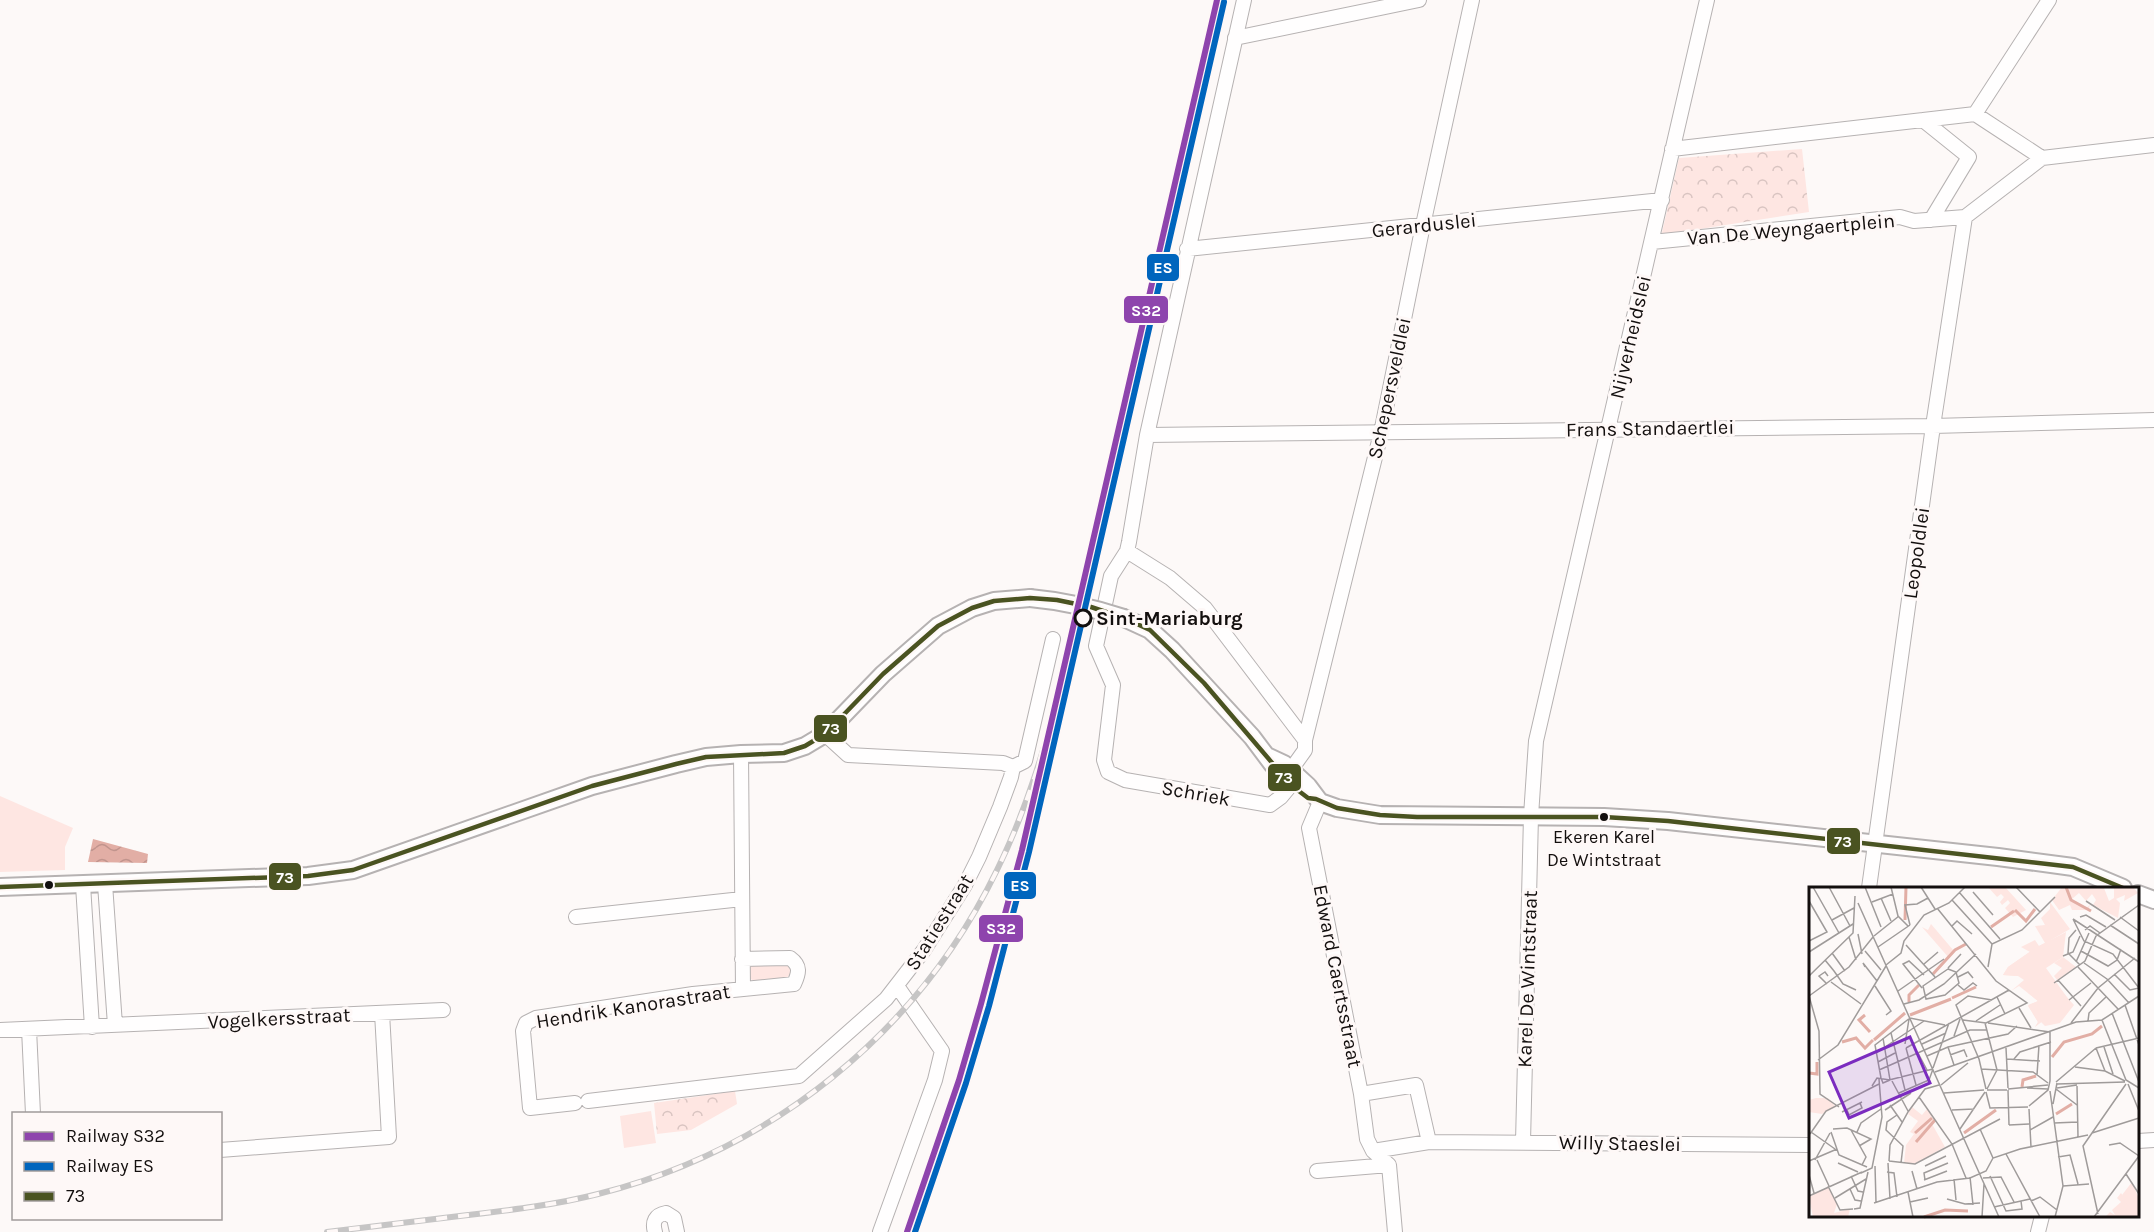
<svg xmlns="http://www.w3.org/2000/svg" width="2154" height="1232" font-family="Karla,sans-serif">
  <defs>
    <pattern id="park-crowns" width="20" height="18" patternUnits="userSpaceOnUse" patternTransform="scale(1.5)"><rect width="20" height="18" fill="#fee6e2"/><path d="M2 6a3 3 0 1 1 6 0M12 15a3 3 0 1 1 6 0" fill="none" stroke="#d9c4c1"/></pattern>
    <pattern id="water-waves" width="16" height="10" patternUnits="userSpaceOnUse" patternTransform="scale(1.5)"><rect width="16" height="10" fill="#e2aea5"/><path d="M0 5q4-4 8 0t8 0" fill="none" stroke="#c1948d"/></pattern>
  </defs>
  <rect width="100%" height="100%" fill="#fdf9f8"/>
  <path fill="#fee6e2" d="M0,796L73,828L65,847V870L0,872Z
    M787,962L792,971L787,978L755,982L748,977V967L752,963Z
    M651,1111L656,1143L624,1148L620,1116Z"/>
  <path fill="url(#park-crowns)" d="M1802,149L1809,212L1700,229L1693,234L1661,237L1679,158Z
    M735,1091L737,1104L691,1130L657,1134L654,1103Z"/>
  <path fill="url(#water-waves)" d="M93,839L148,854L147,863L88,862Z"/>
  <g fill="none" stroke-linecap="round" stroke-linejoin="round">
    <g stroke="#b6b2b2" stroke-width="16">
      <path id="minor" d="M1244,0L1147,435L1129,542L1127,551L1111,576L1096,646L1113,685L1104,760L1108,772L1125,780L1270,805L1281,797L1291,785
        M1235,38L1419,0
        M1975,114L2049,0
        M1975,114L2042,158
        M1923,120L1969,157L1931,220
        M1672,149L1975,114
        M1965,217L2042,158L2154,145
        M1652,242L1900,217L1914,221L1965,217
        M1187,249L1662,200
        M1147,435L1933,426L2154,420
        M1127,551L1170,578L1205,608L1305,740
        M825,734L848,755L1003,763L1013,767
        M741,754L743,989
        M1013,767L1025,761L1053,639
        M1290,771L1305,750V740L1381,433L1423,225L1472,0
        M1320,802L1309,828L1361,1094L1367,1139L1373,1151L1389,1165L1395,1232
        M105,884L115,1025
        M83,885L92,1027
        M1869,888L1933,426L1965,217
        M576,917L742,899
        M29,1029L33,1114
        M0,1030L443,1010
        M1361,1094L1416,1085L1429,1142
        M588,1101L799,1076L886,999L924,950L965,885L979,857L1000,807L1011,777L1013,767
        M575,1103L530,1108L523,1031L526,1023L536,1018L693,994L794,984C799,973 801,966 790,958L742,959
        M2138,1141L2154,1140
        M1523,1142L1531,816L1536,741L1707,0
        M220,1150L389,1137L382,1013
        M1373,1151L1429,1142L1810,1145
        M1317,1171L1389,1165
        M655,1232C652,1222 655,1215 666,1213L674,1218L677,1232
        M880,1232L935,1080L942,1051L897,986
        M2038,1232L2042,1216"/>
    </g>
    <g stroke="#b6b2b2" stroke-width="20">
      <path id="tertiary" d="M1124,618L1150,630L1172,650L1252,737L1273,765
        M1269,757L1284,764L1308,786L1320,802L1337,808L1380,815L1604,817L1668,821L1998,857L2073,867L2123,888
        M0,887L308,876L353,870L592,786L676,764L706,757L741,754L784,753L805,746L825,734L883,674L938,626L972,608L994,601L1030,598
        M2138,894L2154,900"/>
    </g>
    <use href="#minor" stroke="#fffefe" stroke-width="14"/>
    <use href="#tertiary" stroke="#fffefe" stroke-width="16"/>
    <g stroke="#c6c5c5" stroke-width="6">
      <path id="rail" d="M327,1232C374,1226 421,1221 468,1215C511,1210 555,1205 598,1194C772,1150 918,1033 997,870C1027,809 1046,744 1063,679"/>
    </g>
    <use href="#rail" stroke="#fef8f7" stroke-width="4" stroke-dasharray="11" stroke-linecap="butt"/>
    <g stroke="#b6b2b2" stroke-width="20" stroke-linecap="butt">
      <path id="tertiary-bridge" d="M1030,598C1063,601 1093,608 1124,618"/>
    </g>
    <use href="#tertiary-bridge" stroke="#fffefe" stroke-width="16"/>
    <g stroke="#fef8f7" stroke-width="9">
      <path id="bus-1" d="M0,887L308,876L353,870L592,786L676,764L706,757L784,753L805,746L825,734L883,674L938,626L972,608L994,601L1030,598L1057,600L1091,607L1124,618L1150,630L1204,683L1291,785L1308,798L1316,799L1337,808L1380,815L1417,817H1604L1668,821L2073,867L2123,888"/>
    </g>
    <use href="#bus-1" stroke="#4a5321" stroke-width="4.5"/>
    <g stroke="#fef8f7" stroke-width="10">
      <path id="rail-1" d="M907,1232L959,1080L981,1004L1022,850L1217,0"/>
    </g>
    <g stroke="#fef8f7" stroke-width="10">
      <path id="rail-2" d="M915,1232L966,1083L989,1006L1029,852L1224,2"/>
    </g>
    <use href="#rail-1" stroke="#8e44ad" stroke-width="6"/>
    <use href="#rail-2" stroke="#0065bd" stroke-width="6"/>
  </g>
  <circle fill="#fef8f7" stroke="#130f0e" stroke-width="3" cx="1083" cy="618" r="8"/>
  <g fill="#130f0e" stroke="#fef8f7" stroke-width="2">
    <circle cx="1604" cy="817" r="5"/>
    <circle cx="49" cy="885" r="5"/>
  </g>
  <g text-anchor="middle" stroke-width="6" stroke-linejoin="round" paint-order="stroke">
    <g font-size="18" fill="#130f0e" stroke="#fef8f7">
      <text x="1604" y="843">Ekeren Karel<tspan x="1604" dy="23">De Wintstraat</tspan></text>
    </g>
    <g font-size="20" fill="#130f0e" stroke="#fef8f7">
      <text transform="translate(1424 225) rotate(-6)" y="7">Gerarduslei</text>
      <text transform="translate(1791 229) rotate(-5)" y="7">Van De Weyngaertplein</text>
      <text transform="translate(1630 337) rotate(-77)" y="7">Nijverheidslei</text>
      <text transform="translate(1389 388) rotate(-78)" y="7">Schepersveldlei</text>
      <text transform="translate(1650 428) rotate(-1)" y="7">Frans Standaertlei</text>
      <text transform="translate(1916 553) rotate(-82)" y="7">Leopoldlei</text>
      <text transform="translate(1196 793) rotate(10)" y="7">Schriek</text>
      <text transform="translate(939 922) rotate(-58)" y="7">Statiestraat</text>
      <text transform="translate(1338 976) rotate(79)" y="7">Edward Caertsstraat</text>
      <text transform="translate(1527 979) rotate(-88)" y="7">Karel De Wintstraat</text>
      <text transform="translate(633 1006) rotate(-9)" y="7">Hendrik Kanorastraat</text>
      <text transform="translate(279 1018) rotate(-3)" y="7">Vogelkersstraat</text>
      <text transform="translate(1620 1143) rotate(1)" y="7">Willy Staeslei</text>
    </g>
    <g font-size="20" font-weight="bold" fill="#130f0e" stroke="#fef8f7" text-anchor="start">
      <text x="1096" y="625">Sint-Mariaburg</text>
    </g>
  </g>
  <g transform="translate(1809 887)">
    <rect width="330" height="330" fill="#fdf9f8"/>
    <path d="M179,0H196L217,23L204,30L196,21L201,16L199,13L193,18L191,15L195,10L192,7L188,10ZM241,15L261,42L242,53L209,89L194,88L199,80L221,65L212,60L226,53L230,59L236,56L226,39L236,38L232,31L241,22Z" fill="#fee6e2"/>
    <path d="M253,0H298L295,1L300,14L305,11V0H324L329,6L315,14L316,8L307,12L311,16L309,31L284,18L287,13L283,7L277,14L270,6L263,12L277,21L281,18L279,23H263L261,18L250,23L243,13ZM122,37L145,64L140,71L113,40L119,43ZM245,96L265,118L251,136L236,139L232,135L226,140L229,135L219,119L229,114L219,106ZM312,306L328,330H296L301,325L306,328L303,323L312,315L308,311Z" fill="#fee6e2"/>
    <path d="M254,70L267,80L248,93L245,89L253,81L245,76ZM7,211H19L27,220L13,227L0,225V213Z" fill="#fee6e2"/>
    <path d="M257,45L254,70L237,81L260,113L226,140L229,135L219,118L229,114L210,99L202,104L215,93L209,89L194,88L199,80L226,61ZM103,220L113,228L118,222L127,233L123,237L136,260L105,277L95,276L97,258L105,247L101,245L109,234L99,227ZM323,295L330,312V330H309L320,321L313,308ZM19,300L28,317L25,326L41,322L39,330H4L0,310Z" fill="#fee6e2"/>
    <path fill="none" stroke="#e2aea5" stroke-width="3" d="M257,0L262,13L282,24M206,23L217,34L226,22M96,33L97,0M182,40L205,24M124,87L146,63L157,57M143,111L167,100M100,115V108L110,98M56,128L50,133L61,145M101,128L142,112M65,153L96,126M33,155L47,151L56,161L64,153M243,170L255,155L283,147L293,139M0,186L8,187V175M213,200L214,193L227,189M247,227L263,217M106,246L123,231M155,246L187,223M107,255L126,233M115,330L136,323L159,324"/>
    <path fill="none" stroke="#9f9b9a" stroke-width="1.5" d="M4,0L30,46M20,0L41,39M56,0L72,40M82,0L89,29L99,39M112,0L126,22M207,0L231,25M150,5L191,52M164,5L184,28M72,11L82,34M143,13L183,57M0,14L18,45L0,54M277,14L306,33M63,15L84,7M49,16L190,330M128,21L187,94L218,116L177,136L154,133M271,30L277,28L297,40M311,30L330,44M264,32L275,54L304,67L330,101M264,32L330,75M23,33L45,21M101,38L96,18L108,17L119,11M301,38L330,57M143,39L148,34L163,47M267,43L260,51L259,66L271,78M276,43L281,39L291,46M49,47L53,67M65,49L90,29M40,50L47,73M97,58L126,90M69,60L101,38M56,64L72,83M272,64L299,79L308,73L312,62M0,65L44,37M23,66L36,84M254,69L264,65L271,49M16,73L25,84L21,79M267,75L280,46M275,76L298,92M115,77L129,65M77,78L92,66L95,54L115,28L140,16L156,0M56,80L54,76L68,94M179,80L183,57L213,43L246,10M269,80L309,122M139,81L152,67M139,82L147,85L150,96L136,108L117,112L114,99ZM25,84L34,97L47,103M305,87L321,103L330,101M0,89L44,46L46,9M149,90L159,85L164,91M298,92L320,116M249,93L272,119M22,95L52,117M245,96L276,74L287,49L330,18M18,97L10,89L16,85L19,89M149,98L155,103L164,96L168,99M66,99L82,124L77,128M113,101L94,77L100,74L115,88M89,104L135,72M0,109L10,144L11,207L30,220M0,109L40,80L64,50M188,110L196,127M260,113L282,96M95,117L110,113L135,97L167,67M316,118L330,158M210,121L222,141M303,126L330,195M293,133L317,193L330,201M167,134L191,118M279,134L280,126L297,110M176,136L188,183L178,202M179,136L241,145M262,136L289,101L326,71M82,146L96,203M145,149L151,132M74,151L81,193M96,157L100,132M113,157L137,146M139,160L145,178M295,160L304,187M97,161L200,103M97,161L107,198M197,161L199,201M287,161L330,151M287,161L296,184M67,166L115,134M109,166L118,183M141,168L155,163L158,170M118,169L139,160L199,147L208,139M198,172L231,174M205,172L211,165L242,155M9,173L29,158L77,79M69,175L86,166M266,180L296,184L316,194M124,181L140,136M172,182L224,185L239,196M70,183L161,143H178M126,185L267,135L293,133L330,109M228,188L230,158M80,193L124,182M81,193L74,196L72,191L66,158L101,131L136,138M83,194L99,224M247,195L287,161M248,197L316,195M319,197L330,224M132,198L159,176M63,199L68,191L81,193M268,199L269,250M218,201L239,202M248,201L268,198M177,202L170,172L147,118L159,109L183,113M199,202L239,198M247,202L268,218M178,203H198M199,203L200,238M241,204L254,299L246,330M177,205L181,221L219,220M90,206L120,193L124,182M135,206L175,203M110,210L143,257L157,291M244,217L248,196M81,218L93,235M220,219L239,203L241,194V145M220,222L222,260M38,223L40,228L53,221L51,216M76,223L102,206M143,223L165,222M33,225L53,215M88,228L78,235L77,243L94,259L92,276M245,236L269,235M200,238L220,237M24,242L38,241L62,252L50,259M151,242L176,205M171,242L184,271M42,243L57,270L53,278M221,243L244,230M2,245L26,262M22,245L30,268L58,280M48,245L52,236L72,222M283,246L330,231M1,247L17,224L70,197M300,258L311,256L330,269M197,267L231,330M249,270L261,268L269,297M6,273L21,246M8,273L20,299M0,274L28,262M80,274L106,277L191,232M80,274L81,258L99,225L116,202L130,198M29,276L49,285M79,276L81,312M66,279L67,315M116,279L137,269M103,284L108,302M78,285L85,286L88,310M52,286L63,281L73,230L70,192M317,287L330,307M0,288L5,306M42,289L49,304L54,305M181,289L197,324L213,322L212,314M161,290L164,318M174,291L192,290L205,315M145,292L147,313M115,293L138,284M116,293L115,286L139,276M19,299L31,323L44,322M254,299L280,297M41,302L46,313L52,314M99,305L104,330M0,309L53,285M26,311L57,292M138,312L156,317L171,316M222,314L231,310L248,323M101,315L119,311M65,316L128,295L161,291L177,284L184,271L211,262L279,248M185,320L221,312M45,322L51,321L59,285M289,327L274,259L317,197M173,330L175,297M285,330L330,269"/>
    <path fill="#7b2cbf" fill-opacity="0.15" stroke="#7b2cbf" stroke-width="3" d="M101,150L121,196L40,231L20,185Z"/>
    <rect width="330" height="330" fill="none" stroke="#130f0e" stroke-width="3"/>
  </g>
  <g stroke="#fef8f7" stroke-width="2">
    <rect x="1146" y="253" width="34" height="29" rx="6" fill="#0065bd"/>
    <rect x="1123" y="295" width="46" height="29" rx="6" fill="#8e44ad"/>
    <rect x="813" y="714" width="35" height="29" rx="6" fill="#4a5321"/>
    <rect x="1267" y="763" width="35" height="29" rx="6" fill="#4a5321"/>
    <rect x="1826" y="827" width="35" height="28" rx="6" fill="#4a5321"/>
    <rect x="268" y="862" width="34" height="29" rx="6" fill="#4a5321"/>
    <rect x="1003" y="871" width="34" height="29" rx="6" fill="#0065bd"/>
    <rect x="978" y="914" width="46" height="29" rx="6" fill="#8e44ad"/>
  </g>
  <g font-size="16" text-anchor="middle" font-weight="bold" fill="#fff">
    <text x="1163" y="273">ES</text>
    <text x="1146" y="316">S32</text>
    <text x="831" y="734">73</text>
    <text x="1284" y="783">73</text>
    <text x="1843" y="847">73</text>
    <text x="285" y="883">73</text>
    <text x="1020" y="891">ES</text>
    <text x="1001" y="934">S32</text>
  </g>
  <rect x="12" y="1112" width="210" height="108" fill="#fef8f7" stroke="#a09b9a" stroke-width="1.5"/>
  <rect x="24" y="1132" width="30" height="9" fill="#8e44ad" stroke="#a09b9a" stroke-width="1.5"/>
  <text x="66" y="1142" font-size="18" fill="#130f0e">Railway S32</text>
  <rect x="24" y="1162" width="30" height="9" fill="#0065bd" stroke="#a09b9a" stroke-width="1.5"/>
  <text x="66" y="1172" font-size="18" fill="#130f0e">Railway ES</text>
  <rect x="24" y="1192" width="30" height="9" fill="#4a5321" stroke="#a09b9a" stroke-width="1.5"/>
  <text x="66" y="1202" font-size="18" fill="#130f0e">73</text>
</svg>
